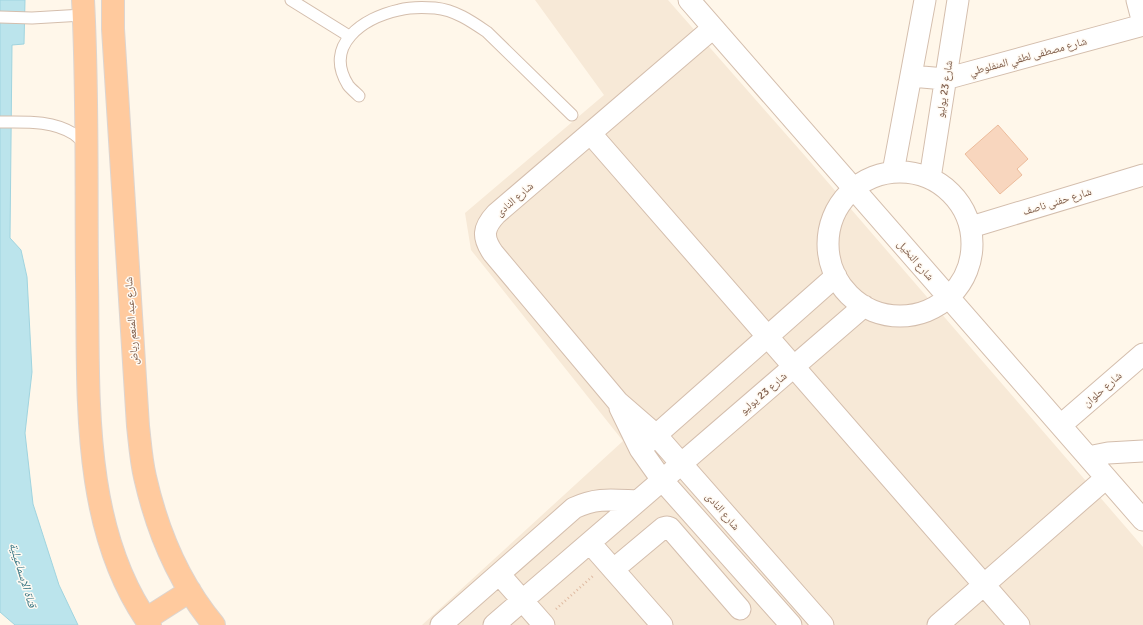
<svg xmlns="http://www.w3.org/2000/svg" width="1143" height="625" font-family="Signika,'Noto Naskh Arabic',sans-serif">
  <rect width="100%" height="100%" fill="#fff7ea"/>
  <path fill="#f7e9d7" d="M535,0H668L806,157L1143,547V625H422L623,441L471,250L465,213L604,95Z"/>
  <path fill="#bbe4ec" stroke="#a0d4df" d="M0,0H25L24,44L12,45L10,238L21,250L27,277L32,372L25,433L33,504L59,585L78,625H15L0,612Z"/>
  <path fill="#f8d6be" stroke="#ecbc9c" d="M998,125L1028,159L1017,169L1022,175L1000,194L965,154Z"/>
  <g fill="none" stroke-linecap="round" stroke-linejoin="round">
    <g stroke="#d4bead" stroke-width="13">
      <path id="service" d="M291,0L349,36
        M0,17L32,18L83,15
        M359,96C355,92 351,89 348,85C323,45 363,18 399,10C410,7 423,7 435,8C455,10 471,21 487,32L572,115
        M0,122C25,122 52,120 74,134C78,137 82,141 86,145"/>
    </g>
    <g stroke="#d4bead" stroke-width="23">
      <path id="minor" d="M689,0L1143,520
        M1137,0L1143,23
        M713,28L496,214C483,228 482,237 493,253L618,402L656,435L823,625
        M911,76L945,79L1143,25
        M591,134L1019,625
        M893,172L925,0
        M828 244a72 72 0 1 1 144 0a72 72 0 1 1-144 0Z
        M930,178L958,0
        M971,227L1143,175
        M620,408L640,449L662,480L791,625
        M1061,425L1143,354
        M646,444L836,276
        M1088,457L1108,453L1143,451
        M638,501L864,306
        M590,543L662,625
        M614,569L663,528L667,527L670,528L740,609
        M499,574L544,625
        M441,625L574,508C597,497 613,500 638,501L494,625
        M938,625L1106,478"/>
    </g>
    <g stroke="#ddd5d0" stroke-width="24">
      <path id="trunk" d="M83,0C88,93 86,186 87,278C89,392 80,528 150,625
        M113,0V29L138,426C140,443 141,460 145,477C157,530 179,583 214,625
        M146,619L190,591"/>
    </g>
    <path stroke="#deb9a0" stroke-width="2.5" stroke-dasharray="1 3" stroke-linecap="butt" d="M556,609L594,575"/>
    <use href="#service" stroke="#fff" stroke-width="11"/>
    <use href="#minor" stroke="#fff" stroke-width="21"/>
    <use href="#trunk" stroke="#ffca9e" stroke-width="22"/>
  </g>
  <g text-anchor="middle" stroke-width="3" stroke-linejoin="round" paint-order="stroke">
    <g font-size="11" fill="#7e5c49" stroke="#fffaf3">
      <text transform="translate(1028 56) rotate(-15)" y="4">شارع مصطفى لطفي المنفلوطي</text>
      <text transform="translate(944 89) rotate(-81)" y="4">شارع 23 يوليو</text>
      <text transform="translate(514 199) rotate(-41)" y="4">شارع النادى</text>
      <text transform="translate(1057 201) rotate(-17)" y="4">شارع حفنى ناصف</text>
      <text transform="translate(916 260) rotate(49)" y="4">شارع النخيل</text>
      <text transform="translate(131 321) rotate(-94)" y="4">شارع عبد المنعم رياض</text>
      <text transform="translate(1102 389) rotate(-41)" y="4">شارع حلوان</text>
      <text transform="translate(763 393) rotate(-41)" y="4">شارع 23 يوليو</text>
      <text transform="translate(723 511) rotate(49)" y="4">شارع النادى</text>
    </g>
    <g font-size="12" font-style="italic" fill="#3a7784" stroke="#fffaf3">
      <text transform="translate(23 575) rotate(73)" y="4">قناة الإسماعيلية</text>
    </g>
  </g>
</svg>
